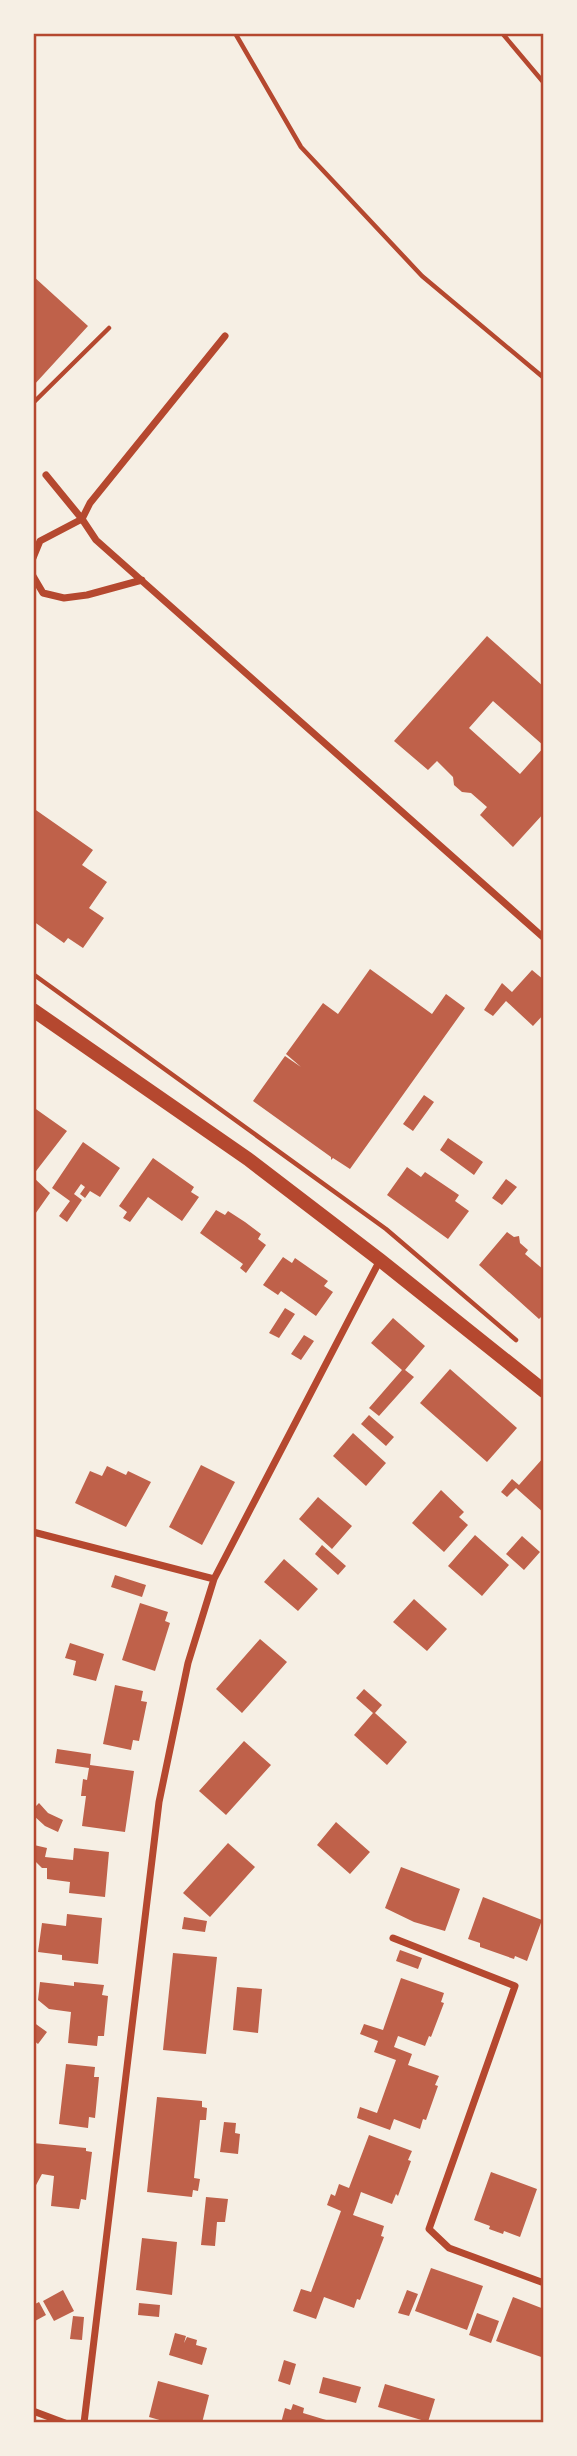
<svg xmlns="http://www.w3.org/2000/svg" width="577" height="2456" font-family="Commissioner,sans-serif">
  <rect width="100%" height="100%" fill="#f6efe4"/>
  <path fill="#bf614a" d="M33,276L88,326L33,386Z
    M487,636L544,687V746L493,701L469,728L520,774L544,747V813L513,847L480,815L487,807L471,793L462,792L454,785L453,777L437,761L428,770L394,741Z
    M33,808L93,850L82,865L107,882L89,908L104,918L83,948L68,938L64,943L33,921Z
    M370,969L432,1014L446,994L465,1008L350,1169L333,1158L331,1160V1157L253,1101L285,1056L301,1067L286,1054L323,1003L338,1014Z
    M532,970L544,980V1014L533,1026L506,1001L493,1016L484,1010L502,983L512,992Z
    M424,1095L434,1102L413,1131L403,1124Z
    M33,1107L67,1131L33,1175Z
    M448,1138L483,1162L474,1175L440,1150Z
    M83,1142L120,1168L100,1197L90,1191L85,1198L80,1194L85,1187L81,1184L74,1194L82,1200L67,1222L59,1216L70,1201L52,1188Z
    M153,1158L194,1187L191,1192L199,1197L182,1221L148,1197L130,1222L123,1218L127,1212L119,1206Z
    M407,1167L421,1177L425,1172L459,1195L455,1201L469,1211L448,1239L387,1195Z
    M33,1177L50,1193L33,1217Z
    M506,1179L517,1187L502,1205L492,1198Z
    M216,1210L225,1215L228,1211L245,1222L261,1234L258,1239L266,1245L246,1273L240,1268L243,1264L200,1233Z
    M507,1232L514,1237L519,1236L520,1243L528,1250L525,1254L544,1270V1314L539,1319L479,1265Z
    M283,1257L292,1263L295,1258L328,1281L324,1286L333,1292L316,1316L281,1291L278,1295L263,1285Z
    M285,1308L295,1314L279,1338L269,1333Z
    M393,1318L425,1346L405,1370L414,1377L379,1416L369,1408L402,1370L371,1343Z
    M304,1335L314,1341L301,1360L291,1354Z
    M450,1369L517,1428L487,1462L420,1403Z
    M369,1415L394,1437L386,1446L361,1424Z
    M353,1433L386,1463L366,1486L333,1456Z
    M544,1457V1513L516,1488L507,1497L501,1492L512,1479L519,1485Z
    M201,1465L235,1482L202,1545L169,1527Z
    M107,1466L126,1475L128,1471L151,1482L126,1527L75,1503L90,1471L102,1476Z
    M441,1490L464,1512L459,1517L468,1525L444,1552L412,1523Z
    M318,1497L352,1526L332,1549L299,1519Z
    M475,1535L509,1565L482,1596L448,1566Z
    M522,1536L540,1552L524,1570L506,1554Z
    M322,1545L346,1566L338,1575L315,1554Z
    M284,1559L318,1589L298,1611L264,1582Z
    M115,1575L146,1585L142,1597L111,1587Z
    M414,1599L447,1629L427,1651L393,1622Z
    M140,1603L168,1612L165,1621L170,1623L155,1671L122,1660Z
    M260,1639L287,1662L242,1713L216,1689Z
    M70,1643L104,1654L96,1681L73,1675L76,1661L65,1658Z
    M115,1685L143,1691L141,1701L147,1702L139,1741L133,1740L131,1750L103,1744Z
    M364,1689L382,1705L375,1713L407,1742L387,1765L354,1735L373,1713L356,1698Z
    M244,1741L271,1765L226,1815L199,1791Z
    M57,1749L91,1754L90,1765L134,1771L125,1832L82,1826L86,1796H81L83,1779L87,1780L89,1768L55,1763Z
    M39,1803L48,1813L63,1820L58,1832L45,1826L33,1815V1809Z
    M336,1822L370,1852L350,1874L317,1845Z
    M228,1843L255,1867L210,1917L183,1893Z
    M34,1845L47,1848L45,1857L73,1860L74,1848L109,1852L105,1897L69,1893L70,1882L47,1879V1868H42L33,1859Z
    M401,1867L460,1889L445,1931L414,1922L385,1908Z
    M483,1897L542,1920L527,1961L515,1956L514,1959L480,1947V1943L468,1939Z
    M67,1914L102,1918L98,1964L62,1960V1955L38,1952L42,1923L66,1926Z
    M184,1917L207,1921L205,1932L182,1929Z
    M400,1950L422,1958L418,1969L396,1961Z
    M173,1953L217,1957L206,2054L163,2050Z
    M401,1978L444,1993L441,2002L444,2003L431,2037L429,2036L425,2046L398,2036L394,2047L412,2054L408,2065L439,2076L435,2085L438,2086L426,2120L423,2119L420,2129L394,2119L390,2130L357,2118L360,2107L377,2113L396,2060L374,2052L378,2041L360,2034L364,2024L383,2030Z
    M40,1982L74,1986V1982L104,1985L102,1995L108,1996L104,2036H98L97,2046L68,2043L71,2012L49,2009L38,2000Z
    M237,1987L262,1989L258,2033L233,2030Z
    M33,2022L47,2032L38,2044L33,2040Z
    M66,2064L95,2067L94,2077H99L95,2118L89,2117L88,2128L59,2124Z
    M157,2097L202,2101V2107L207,2108L206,2120H200L194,2178L200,2179L198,2191L193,2190L192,2197L147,2192Z
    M224,2122L236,2123L235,2133L240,2134L238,2154L220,2152Z
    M369,2135L412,2151L408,2160L411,2161L398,2196L396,2194L392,2204L361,2192L357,2204L353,2215L384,2226L381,2236L384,2237L360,2300L357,2299L354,2308L324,2297L316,2319L293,2311L301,2289L311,2292L341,2211L327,2205L331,2194L335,2196L339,2184L349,2188Z
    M33,2143L86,2148V2151L92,2152L86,2200L81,2199L79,2209L51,2206L54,2176L42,2174L35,2187L33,2186Z
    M491,2172L537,2189L520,2237L504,2231L503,2234L489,2229L490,2226L474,2220Z
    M206,2197L228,2199L225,2222H217L215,2246L201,2245Z
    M142,2238L177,2242L172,2295L136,2290Z
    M431,2268L483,2286L467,2330L415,2311Z
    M63,2290L74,2311L54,2321L43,2301Z
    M407,2290L418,2294L409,2316L398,2313Z
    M513,2297L544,2309V2358L496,2341Z
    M39,2302L46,2315L35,2321L33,2305Z
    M139,2303L160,2305L159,2317L138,2315Z
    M477,2313L499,2321L491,2343L469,2335Z
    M73,2316L84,2317L82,2340L70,2339Z
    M175,2333L186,2336L184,2343L187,2337L197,2340L196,2345L207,2348L202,2365L169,2355Z
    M284,2360L296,2364L290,2385L278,2381Z
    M323,2377L361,2387L356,2403L319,2393Z
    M158,2381L209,2395L202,2423H170L149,2417Z
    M385,2384L435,2399L428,2422L378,2407Z
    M293,2404L304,2408L303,2413L336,2423H281L285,2408L291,2410Z"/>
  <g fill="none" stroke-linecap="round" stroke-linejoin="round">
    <path stroke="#b5482f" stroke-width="4.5" d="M235,33L301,147L422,276L544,378
      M502,33L544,83
      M33,403L109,328
      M33,974L386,1229L516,1340"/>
    <path stroke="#b5482f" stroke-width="7" d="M46,475L82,519L90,503L225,336
      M33,558L40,541L82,519L96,540L544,938
      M33,576L43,593L64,598L87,595L142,580
      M33,1532L214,1579
      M393,1938L515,1986L429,2229L449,2248L544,2283
      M33,2411L65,2423
      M84,2423L159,1802L188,1663L214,1579L380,1260"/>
    <path stroke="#b5482f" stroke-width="14" d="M33,1010L248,1159L380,1260L544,1391"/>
  </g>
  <rect width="577" height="2456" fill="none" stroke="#f6efe4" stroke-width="70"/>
  <rect x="35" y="35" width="507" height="2386" fill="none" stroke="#b5482f" stroke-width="2.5"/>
</svg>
